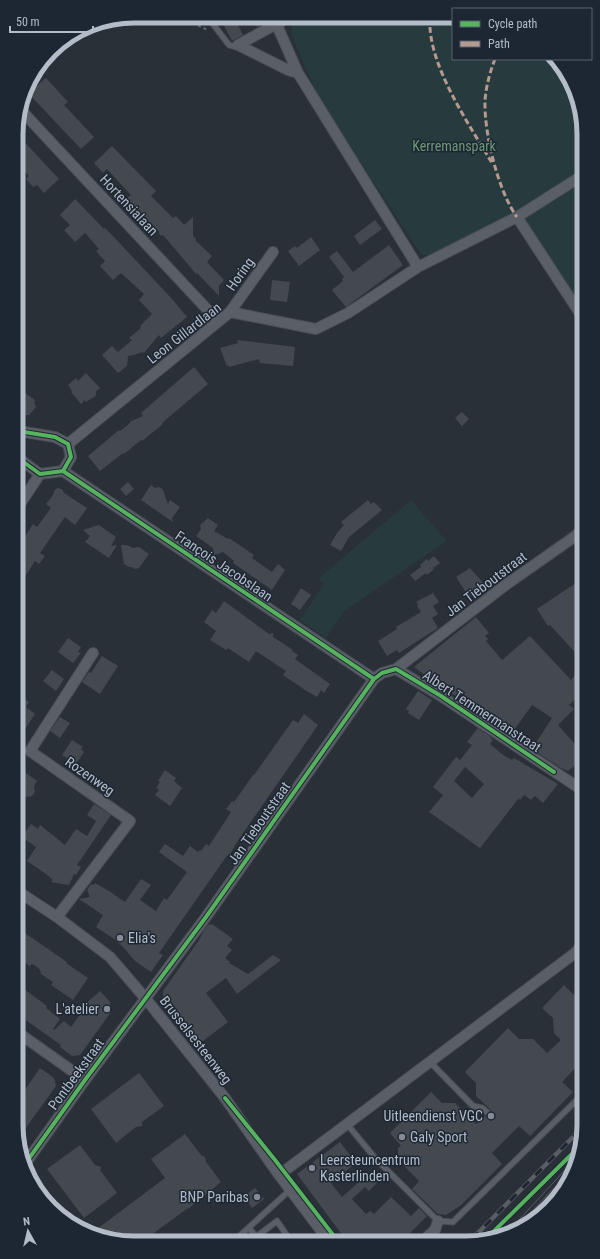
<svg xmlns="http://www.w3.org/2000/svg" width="600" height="1259" font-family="'Roboto Condensed',sans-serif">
  <rect width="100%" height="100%" fill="#2a3038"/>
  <path fill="#273a3e" d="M301,17L453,18V59H553L580,103L581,320L511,216L439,251L430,255H422L321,103L292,36C291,26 291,22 301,17Z
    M411,500L447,541L344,611L326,638L300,620L324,584L318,579Z"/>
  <path fill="#444950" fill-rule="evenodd" d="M231,17H234L243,35L232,41L222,22Z
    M252,17H276L257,27Z
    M46,78L68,102L64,105L94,137L81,149L28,93Z
    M17,134L59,179L44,193L37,185L33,187L26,179L29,176L17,163Z
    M112,146L156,191L151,196L173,218L176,216L184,225L193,217V236L196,239L195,240L212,256L207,262L224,280L219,286V296L197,273L196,274L164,236L160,235L159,232L127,198L131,195L107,169L103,173L94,163Z
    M75,199L104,229L105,228L113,236L172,299L187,317L161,338L159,335L144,353L142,352L134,355L128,356L127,366L118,373L102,355L112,346L118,352L132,340L129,338L141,328L140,326L152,314L139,300L144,294L121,273L113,280L100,266L105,261L96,251L99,249L85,233L75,242L64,230L70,225L60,215Z
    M375,220L382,229L360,245L354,236Z
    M311,237L320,250L299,266L288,251L295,246L297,248Z
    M389,245L403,265L346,307L332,290L343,281L342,279L344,277L329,257L337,251L353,272Z
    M272,280L290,282L287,302L270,300Z
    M237,340L295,347L293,366L260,363L259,359L229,367V365L227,366L220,348L238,343Z
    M194,367L208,384L162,423L163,424L152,433L142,441L141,440L124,454L123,453L100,471L88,456L119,430L120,431L129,424L131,421L143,416L141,413Z
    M86,373L100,388L96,391V395L94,397L86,402L85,400L81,404L71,392L72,391L68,385L76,378L78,381Z
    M18,388L35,400L34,402L36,407L29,415H25L18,410Z
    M462,412L469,419L462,426L455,418Z
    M128,482L134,489L126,496L120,489Z
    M151,485L155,488L160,487L163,490L168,504L170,500L180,507L172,518L173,522L141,500Z
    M57,488L62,489L64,493L87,508L75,525L65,517L40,553L45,556L39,564L35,561L18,587V547L33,524L37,527L51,508L46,504L53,495L54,491Z
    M368,500L371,504L374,502L382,510L349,537L341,551L330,545L337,533L344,525L341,522Z
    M208,518L218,525L214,531L228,539L229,538L254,555L252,558L272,572L278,564L285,570L272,590L233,563L234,561L223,552L214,555L213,548L196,536L201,529L200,525Z
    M99,525L116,537L111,546L117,545L109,558L85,542L90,536L83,530Z
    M121,545H127L133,548L139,547L149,554L139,568L135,569L132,567H129L124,564Z
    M434,556L440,563L433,568L434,569L427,575L426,573L415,581L410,575L421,567L420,565L427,559L428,561Z
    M470,568L485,585L469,597L456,577Z
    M582,579V660L550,625L548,626L537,609Z
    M301,588L311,595L300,610L291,604Z
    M433,593L439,602L433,606L438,614L432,618L438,628L399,653L397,650L387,656L378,641L397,629L396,627L421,612L417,606L418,605L416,602Z
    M224,601L269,634L273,633V637L293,650L292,651L298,655L295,659L330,684L324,693L321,690L317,697L305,690L283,675L286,671L256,651L249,662L228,648L226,650L210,640L216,631L204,622L212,610L216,613Z
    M476,617L489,633L485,636L488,639L486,641L502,660L530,636L571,680L582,667V693L569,705L574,709L558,725L582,752V760L568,771L561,768L532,749L552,718L532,705L512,733L501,726L499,727L486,718L487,717L441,686V687L414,667Z
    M68,638L81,647L78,652L81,653L73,663L58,652Z
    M102,656L118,666L100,694L82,682L89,672L91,673Z
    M52,670L64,679L56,691L43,681Z
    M418,691L432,700L419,720L408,713L409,711L406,709Z
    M19,695L29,702L26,707L35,714L19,738Z
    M304,714L318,725L237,842L230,854L226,857L159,953L163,955L151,972L135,961L123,947L114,939L96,927L103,915L79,899L90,897L87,890L91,884L93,885L95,883L109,891L125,902L141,879L151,885L140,900L156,911L164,898L167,900L187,872L159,852L165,844L183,856L190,846L198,852L200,850L201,851L206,844L209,846L231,812L226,809L232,801L234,802L253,775H254L293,720L298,723Z
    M60,717L70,723L60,738L50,731Z
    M478,728L492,738L491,739L493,740L490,744L502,754L512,760L514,758L558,784L543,803L535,796L531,800L524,795L520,800L519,798L480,848L429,812L443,795L433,787L456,757L460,760L472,745L467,742ZM465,767L484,784L472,798L454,781Z
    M72,740L83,747L81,749L84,752L76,764L62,755Z
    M19,768L37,781L34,786L35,792L32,796L26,797L19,792Z
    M165,770L176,778L174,781L182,788L170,806L155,795L159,790L156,788L160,782L158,781Z
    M94,804L111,815L77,865L81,867L76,875L74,874L69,885L51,882L53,880L46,874L27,861L36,847L22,837L31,824L38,829L40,825L65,845L76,829L87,836L96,821L87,815Z
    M212,924L233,939L227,946L232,950L225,958L230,962L229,963L248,974L273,955L281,960L237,994L226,978L206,993L228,1022L199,1044L163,996V991L199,940L204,930L208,925Z
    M19,929L67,962L66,963L88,978L73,1000L51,985L53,982L41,974L40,970L37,967L32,964L30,966L19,959Z
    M564,985L575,996L583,989V1060L562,1082L573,1092L530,1136L519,1126L492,1153L502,1164L461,1205L446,1215L438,1214L412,1189L419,1181L398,1160V1148L401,1146L390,1133L431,1092L442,1103H455L476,1124L485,1116L488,1117L491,1116L492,1113L491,1110L476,1096V1083L465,1072L508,1028L519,1039H533L547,1053L561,1040L554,1033L553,1018L542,1008Z
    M20,986L47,1006L46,1008L60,1019L53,1029L54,1030L64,1021L71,1027L85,1008L83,1006L100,991L110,1002L111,1012L80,1055L72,1056L60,1047L61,1045L20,1016Z
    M40,1068L54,1078L56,1086L20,1136V1097Z
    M139,1073L164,1106L142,1122V1126L136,1127L116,1143L91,1109Z
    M185,1134L201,1155L205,1157L206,1162L221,1182L188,1209V1208L143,1241H111L93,1232L165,1178L151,1159Z
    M340,1142L356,1163L331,1183L342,1197L368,1174L377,1183L369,1191L365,1187L352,1199L366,1214L370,1211L374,1214L391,1197L411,1216L419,1208L427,1216L404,1239L346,1240L297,1174Z
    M80,1145L95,1165L101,1167L100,1170L117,1193L84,1218L47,1169Z
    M571,1172L573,1174L555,1203L531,1223L512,1232L550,1191Z
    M255,1188L264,1199L252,1208L244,1196Z"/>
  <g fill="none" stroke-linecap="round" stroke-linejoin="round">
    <g stroke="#484c53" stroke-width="7">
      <path id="lane" d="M213,24L229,45L236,47L238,45
        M430,1062L473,1106L482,1108L488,1113
        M347,1124L375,1158L438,1221L453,1222L584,1093
        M249,1228L259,1240
        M256,1237L277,1221L290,1240
        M235,1240L290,1190"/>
    </g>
    <g stroke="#484c53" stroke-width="12">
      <path id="street" d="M289,17L238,45L288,70L298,73
        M278,23L279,30L298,73L418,267
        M20,109L218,321
        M580,177L517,217L581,315
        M230,312L273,252
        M18,431L55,437L68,444L71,457L63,471
        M68,444L230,312L316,329L348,313L418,267L517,217
        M18,458L40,474L63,471
        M63,471L374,679
        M18,507L40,474
        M396,669L441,696L582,790
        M19,892L57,917L110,957L146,999L225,1098L279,1175L328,1240
        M57,917L130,821L30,751L93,653
        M20,1034L85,1080
        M25,1164L85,1080L206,917L374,679L382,673L396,669L507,584L574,537L582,530
        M279,1175L575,953L583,944
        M425,1239L435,1230L438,1221"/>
    </g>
    <path stroke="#5d636a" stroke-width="2" stroke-dasharray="3 3" stroke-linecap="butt" d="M176,16L208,30
      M531,1196L537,1195
      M486,1239L581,1145"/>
    <use href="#lane" stroke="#5a5e66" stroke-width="5"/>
    <use href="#street" stroke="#5a5e66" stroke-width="10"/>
    <path stroke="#595d64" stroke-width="1" d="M504,1236L579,1155
      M494,1239L506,1228"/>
    <g stroke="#595d64" stroke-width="4.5">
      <path id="rail" d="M472,1239L584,1126"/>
    </g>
    <use href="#rail" stroke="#1d2633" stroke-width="3" stroke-dasharray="9" stroke-linecap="butt"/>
    <path stroke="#b69a8f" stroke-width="3" stroke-dasharray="6 3" stroke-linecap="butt" d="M430,18C427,64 469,124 492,163
      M495,59C490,72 486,86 485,101C484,133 498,191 517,217"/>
    <g stroke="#1d2633" stroke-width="6">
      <path id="cycleway" d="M18,431L55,437L68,444L71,457L63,471
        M18,458L40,474L63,471
        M63,471L374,679
        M225,1098L275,1160L337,1240
        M25,1164L85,1080L206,917L374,679L382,673L396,669L441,696L554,772
        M486,1239L581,1145"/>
    </g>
    <use href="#cycleway" stroke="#56b35d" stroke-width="4"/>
  </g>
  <g fill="#848b96" stroke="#1d2633" stroke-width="1.5">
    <circle cx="120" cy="938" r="4"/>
    <circle cx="107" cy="1009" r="4"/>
    <circle cx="491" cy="1116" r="4"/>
    <circle cx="402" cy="1137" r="4"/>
    <circle cx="312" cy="1168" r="4"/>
    <circle cx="257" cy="1197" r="4"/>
  </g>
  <g text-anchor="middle" stroke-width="3" stroke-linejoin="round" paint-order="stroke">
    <g font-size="14" fill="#6b9a76" stroke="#1d2633">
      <text x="454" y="151">Kerremanspark</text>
    </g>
    <g font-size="14" fill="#b4bcc9" stroke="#1d2633">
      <text transform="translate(129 205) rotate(47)" y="5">Hortensialaan</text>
      <text transform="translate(240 274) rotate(-55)" y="5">Horing</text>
      <text transform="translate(184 333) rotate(-38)" y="5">Leon Gillardlaan</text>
      <text transform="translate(224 566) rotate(34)" y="5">François Jacobslaan</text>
      <text transform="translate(486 584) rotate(-37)" y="5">Jan Tieboutstraat</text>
      <text transform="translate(482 711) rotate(33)" y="5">Albert Temmermanstraat</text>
      <text transform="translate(90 776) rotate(35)" y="5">Rozenweg</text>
      <text transform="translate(259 823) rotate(-55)" y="5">Jan Tieboutstraat</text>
      <text transform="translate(196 1040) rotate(52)" y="5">Brusselsesteenweg</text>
      <text transform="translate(76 1074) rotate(-54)" y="5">Pontbeekstraat</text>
    </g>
    <g font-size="14" fill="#b4bcc9" stroke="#1d2633" text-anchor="start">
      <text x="128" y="943">Elia's</text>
      <text x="99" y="1014" text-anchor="end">L'atelier</text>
      <text x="483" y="1121" text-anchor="end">Uitleendienst VGC</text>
      <text x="410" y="1142">Galy Sport</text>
      <text x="320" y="1165">Leersteuncentrum<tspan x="320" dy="16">Kasterlinden</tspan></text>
      <text x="249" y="1202" text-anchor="end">BNP Paribas</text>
    </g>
  </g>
  <path d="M0 0H600V1259H0ZM134 23H466A111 111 0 0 1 577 134V1125A111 111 0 0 1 466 1236H134A111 111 0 0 1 23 1125V134A111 111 0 0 1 134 23Z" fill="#1d2633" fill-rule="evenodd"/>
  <path fill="none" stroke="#b4bcc9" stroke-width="5" d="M134 23H466A111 111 0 0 1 577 134V1125A111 111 0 0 1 466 1236H134A111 111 0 0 1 23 1125V134A111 111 0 0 1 134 23Z"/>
  <rect x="452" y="8" width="140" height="52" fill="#1d2633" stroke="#59626f"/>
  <rect x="460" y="21" width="20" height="6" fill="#56b35d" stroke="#59626f"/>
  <text x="488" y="28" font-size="12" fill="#b4bcc9">Cycle path</text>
  <rect x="460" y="41" width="20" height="6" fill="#b69a8f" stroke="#59626f"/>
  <text x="488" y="48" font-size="12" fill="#b4bcc9">Path</text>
  <g transform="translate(28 1231) rotate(352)" stroke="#1d2633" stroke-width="3" paint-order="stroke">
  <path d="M0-3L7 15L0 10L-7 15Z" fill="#b4bcc9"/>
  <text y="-6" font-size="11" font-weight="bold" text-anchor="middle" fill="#b4bcc9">N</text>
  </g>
  <path d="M10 26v6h83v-6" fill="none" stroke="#b4bcc9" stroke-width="2"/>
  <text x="16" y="26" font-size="12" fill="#b4bcc9" stroke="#1d2633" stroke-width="3" paint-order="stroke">50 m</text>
</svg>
